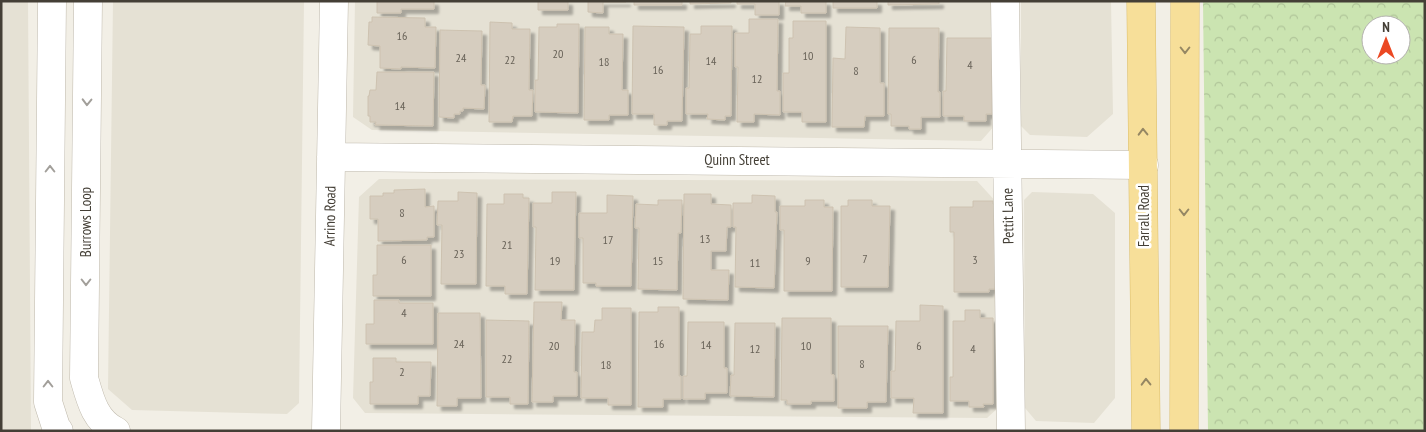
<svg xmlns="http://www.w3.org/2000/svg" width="1426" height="432" font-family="'PT Sans Narrow',sans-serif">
  <defs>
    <pattern id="forest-crowns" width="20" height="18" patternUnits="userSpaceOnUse" patternTransform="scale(1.25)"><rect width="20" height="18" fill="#cbe4b1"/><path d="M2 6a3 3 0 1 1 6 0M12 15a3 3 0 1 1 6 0" fill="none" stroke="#b0c599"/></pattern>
    <filter id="shadow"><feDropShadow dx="4.5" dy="4.5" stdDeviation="1" flood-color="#0004"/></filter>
  </defs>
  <rect width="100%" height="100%" fill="#f2efe6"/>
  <path fill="#e5e1d4" d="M1,1H28L31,431H1Z
    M113,1H304L299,403L287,414L132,410L108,389Z
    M355,1H994L996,124L981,141L372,130L353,117Z
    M1021,1H1111L1113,114L1087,137L1030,135L1021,126Z
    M379,179L977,181L998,204L1000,406L987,418L365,413L353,398L359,197Z
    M1032,192L1093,194L1115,213V398L1094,423L1036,421L1025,408L1024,200Z"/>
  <path fill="url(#forest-crowns)" fill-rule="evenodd" d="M1203,1H1425V431H1208ZM1371,25H1401V55H1371Z"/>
  <path fill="#d6cdbf" stroke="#cdc2b0" filter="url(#shadow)" d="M377,1H434V9H401V13H377Z
    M538,1H568V10H538Z
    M588,1H626V2H603V13L588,12Z
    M634,1H682V5H634Z
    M690,1H731V3L690,4Z
    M737,1H779V15H755V4H737Z
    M786,1H826V13H801V6H785Z
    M833,1H877V8H833Z
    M888,1H939V4L888,5Z
    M372,17L425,18V27H436L435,68L401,67V69L380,68V46L368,45L369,22H372Z
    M749,19H778L777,91H780V115L754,114V122H737L738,67H735V33H749Z
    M793,21H826V122H802V112H783V73H789V38H793Z
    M490,22L512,23V29H530L529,90H533L532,116H513L512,122H489Z
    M557,24H579L578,113L535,112V80H538L539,27H557Z
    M633,26L684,27L682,121H667V125H654V114H632Z
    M701,26H732L731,116H725V120L707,119L708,114H686V88H689L690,34H701Z
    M585,27H609V34H623L622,90H628V115H609V120H584Z
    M846,27L880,28V83H884V116H865L864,127H832L833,58L845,59Z
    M889,28H939L938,92H940V117H921V129H909V126H891V114H888Z
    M440,30L482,31L481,85H485L484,109L463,108V111H460V114H454V118L439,117Z
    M947,38H993L992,114H986V121H964V116H943V91H946Z
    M377,72H434L433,126L375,125L376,122H370V116H368V96H369L370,90H376Z
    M425,189V207L434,206V237H427V240L378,241V219H370V196H383V193H394V190Z
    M458,192L477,193L476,284H441L442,225H437L438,201H458Z
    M552,192H576L574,290H535L536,227H533V203H552Z
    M504,194H523V198H529L527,294H505V286H486L487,204H504Z
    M684,194H711V204L731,205V227H727L726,251H711V270H729L728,300L683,299Z
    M607,195L633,196L631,286H596V283H583V238H579V213H607Z
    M752,195L775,196V212H777L774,288L735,287L736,227H733V203H752Z
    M658,200H682L681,233H678L677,290L638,289L639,228H635L636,204L658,205Z
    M805,200H824V207H833L832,291H784V230H780V206H805Z
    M848,200H872V206H890L888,287H841V206H848Z
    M973,201H993V204H996V289H989V292H954V232H950V207H973Z
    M377,245H431V296H373V275H377Z
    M374,300H399V303H433V344H366V324H374Z
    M534,302H562L561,320H575L574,372H577V396H553V402H532Z
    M920,305L943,306V413H913L914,398H891V371H895L896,321H920Z
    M658,307H679V376H681V399H663V407H638L639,312H658Z
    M602,308H631V405H608V398H581L582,332H594L595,320H602Z
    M965,310H980V318H993V404H983L984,407H969V401H950V377H953V321H965Z
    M438,313H480L481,398H457V406H437Z
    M782,318H831V374L834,375V401H811V404H787V400H781Z
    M486,320L529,321L528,404H510V397H486Z
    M688,322H724V368H727V393H705V399H683V376H687Z
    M735,323H775L774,397L730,396L731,375H734Z
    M838,326H888L886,402H867V408H838Z
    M373,358H396V362H431L430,396H418V404H370V382H373Z"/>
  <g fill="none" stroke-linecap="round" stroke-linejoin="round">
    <g stroke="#bfb9ac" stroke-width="29">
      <path id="minor" d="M52,1L48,402L56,427L59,431
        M88,1L84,378C90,399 95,421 116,431
        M1005,1L1011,431
        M331,157L1144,165
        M326,431L334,1"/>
    </g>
    <g stroke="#dbbd6a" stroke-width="29">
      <path id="major" d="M1141,1L1146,431
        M1184,431L1185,1"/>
    </g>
    <use href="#minor" stroke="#fff" stroke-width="28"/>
    <use href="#major" stroke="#f7df99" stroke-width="28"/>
  </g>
  <defs><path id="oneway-chevron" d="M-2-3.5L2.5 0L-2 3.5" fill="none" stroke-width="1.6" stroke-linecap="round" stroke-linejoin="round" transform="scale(1.25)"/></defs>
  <g stroke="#958763">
    <use href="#oneway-chevron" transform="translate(1185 50) rotate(90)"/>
    <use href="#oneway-chevron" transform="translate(1143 132) rotate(-91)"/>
    <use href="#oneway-chevron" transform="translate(1184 212) rotate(90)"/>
    <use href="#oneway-chevron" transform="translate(1146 382) rotate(-91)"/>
  </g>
  <g stroke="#a29f9a">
    <use href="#oneway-chevron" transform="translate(87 102) rotate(91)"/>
    <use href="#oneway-chevron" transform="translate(50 169) rotate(-90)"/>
    <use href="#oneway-chevron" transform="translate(86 282) rotate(90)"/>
    <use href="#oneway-chevron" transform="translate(48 384) rotate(-90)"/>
  </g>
  <g text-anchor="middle" stroke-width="5" stroke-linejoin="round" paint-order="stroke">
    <g font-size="12" fill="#686258">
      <text x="402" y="40">16</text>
      <text x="558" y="58">20</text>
      <text x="808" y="60">10</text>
      <text x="461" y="62">24</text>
      <text x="510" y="64">22</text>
      <text x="914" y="64">6</text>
      <text x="711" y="65">14</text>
      <text x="604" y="66">18</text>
      <text x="970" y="69">4</text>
      <text x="658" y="74">16</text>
      <text x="856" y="75">8</text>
      <text x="757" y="83">12</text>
      <text x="400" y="110">14</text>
      <text x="402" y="217">8</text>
      <text x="705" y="243">13</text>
      <text x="608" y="244">17</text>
      <text x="507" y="249">21</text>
      <text x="459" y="258">23</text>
      <text x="865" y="263">7</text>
      <text x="404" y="264">6</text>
      <text x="975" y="264">3</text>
      <text x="555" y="265">19</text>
      <text x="658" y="265">15</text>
      <text x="808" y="265">9</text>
      <text x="755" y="267">11</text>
      <text x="404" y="317">4</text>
      <text x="459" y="348">24</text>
      <text x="659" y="348">16</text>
      <text x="706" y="349">14</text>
      <text x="554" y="350">20</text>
      <text x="806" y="350">10</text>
      <text x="919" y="350">6</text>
      <text x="755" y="353">12</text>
      <text x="973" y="353">4</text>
      <text x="507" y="363">22</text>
      <text x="862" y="368">8</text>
      <text x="606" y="369">18</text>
      <text x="402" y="376">2</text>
    </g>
    <g font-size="15" fill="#443f36" stroke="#fff">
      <text x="737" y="165">Quinn Street</text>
      <text transform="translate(330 216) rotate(-89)" y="5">Arrino Road</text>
      <text transform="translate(1008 216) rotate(-91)" y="5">Pettit Lane</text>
      <text transform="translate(1144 216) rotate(-90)" y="5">Farrall Road</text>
      <text transform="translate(86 222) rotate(-90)" y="5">Burrows Loop</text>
    </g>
  </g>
  <rect width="1426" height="432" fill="none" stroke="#443f36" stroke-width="5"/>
  <g transform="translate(1386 40)"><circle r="24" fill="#ffffff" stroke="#b4b2af"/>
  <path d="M0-4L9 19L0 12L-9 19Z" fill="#eb4823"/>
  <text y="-8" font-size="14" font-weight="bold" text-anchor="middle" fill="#443f36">N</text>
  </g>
</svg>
